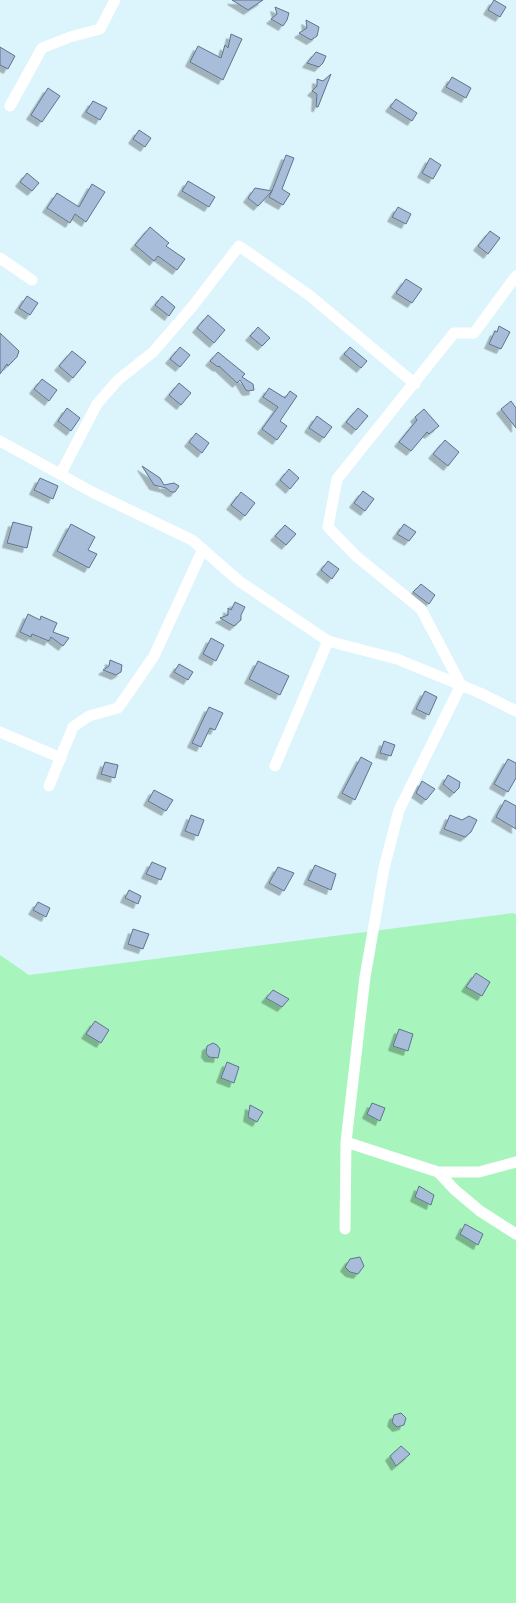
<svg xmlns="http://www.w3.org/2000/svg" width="516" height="1603" font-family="'Golos Text',sans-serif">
  <defs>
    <filter id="shadow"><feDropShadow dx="-4.5" dy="4.5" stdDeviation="0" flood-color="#0004"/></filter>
  </defs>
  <rect width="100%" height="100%" fill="#dcf4fc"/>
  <path fill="#a7f4bc" d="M513,913L516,915V1603H0V955L29,975Z"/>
  <path fill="#a7bdd9" stroke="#5f748c" filter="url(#shadow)" d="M232,0H263L248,10Z
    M494,0L506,7L500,17L488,10Z
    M275,7L289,13L287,20L283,26L271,19L277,14Z
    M306,20L319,27L317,36L311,40L299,33L307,28Z
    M231,34L242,39L223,80L190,62L198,46L221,58L225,45L228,48Z
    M0,47L15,56L8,69L0,65Z
    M316,52L326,56L323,63L319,67L307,63Z
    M331,74L318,107H316L317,94L312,91L317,86V79L323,81Z
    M452,77L471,88L466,98L446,87Z
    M48,88L60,96L42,122L31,115Z
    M396,99L417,113L412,121L390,107Z
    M93,101L107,108L100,120L86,112Z
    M139,130L151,138L145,147L133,139Z
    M286,155L294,158L282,189L290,194L283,205L269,197L272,191L258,206L248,198L255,188L272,191Z
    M430,158L441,165L433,179L422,173Z
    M27,173L39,183L32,191L20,182Z
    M188,181L215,197L209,207L182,191Z
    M92,184L105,192L86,222L75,214L70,223L47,208L57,193L79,207Z
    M398,207L411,214L406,224L392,217Z
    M150,227L169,243L166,246L185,259L177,270L158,256L154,261L135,245Z
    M490,231L500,238L488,254L478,246Z
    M406,279L422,289L412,303L396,293Z
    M27,296L38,303L30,315L19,308Z
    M162,296L175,307L169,316L155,305Z
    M208,315L225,330L214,343L197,328Z
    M499,326L510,332L501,349L489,344L495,331L497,332Z
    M258,327L270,338L262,346L250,336Z
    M0,333L19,351L17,357L8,366L7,364L0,374Z
    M180,347L190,355L180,367L170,359Z
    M350,347L367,361L361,368L344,354Z
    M72,351L86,362L73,378L59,366Z
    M218,352L245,374L242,377L253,384L254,390L248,391L246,390L240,380L237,383L219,366L218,367L210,361Z
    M42,379L57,390L49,401L34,389Z
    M179,383L191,393L181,405L169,395Z
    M269,388L285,398L290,391L297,396L280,421L287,426L277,440L262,429L278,407L263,397Z
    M511,401L516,408V428L501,409Z
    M67,408L80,418L71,431L58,421Z
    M358,408L368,416L356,430L346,422Z
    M424,409L439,426L429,434L427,432L411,451L399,442L417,420L415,417Z
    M317,416L332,427L324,438L309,428Z
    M196,433L209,443L202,453L189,442Z
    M445,440L459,452L448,466L433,454Z
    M142,466L160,478L164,485L174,483L179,486L175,492H171L166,488L154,485Z
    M289,469L299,478L290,489L280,480Z
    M40,478L58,486L53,499L34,490Z
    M363,491L374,499L365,511L354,503Z
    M241,492L255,503L245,516L231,505Z
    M13,522L32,527L27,548L7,543Z
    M71,524L95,537L88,550L97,554L89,568L57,551Z
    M404,524L416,532L409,541L397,534Z
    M285,525L296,534L286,545L275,536Z
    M328,561L339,569L332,579L321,570Z
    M421,584L435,595L429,604L413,592Z
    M235,602L245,607L241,615V620L234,626L220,618L228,615V608L231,610Z
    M28,614L40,620L41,616L57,623L53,632L69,638L63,646L51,637L49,641L32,634L31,637L20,632Z
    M211,638L224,645L216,661L203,654Z
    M110,660L122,665L121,672L116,675L103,670L109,666Z
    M258,661L289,676L280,695L249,679Z
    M179,664L193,672L188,680L174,672Z
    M425,691L437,697L429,715L416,709Z
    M209,707L223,713L215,730L210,728L201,747L192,743Z
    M384,741L395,745L391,756L380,753Z
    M361,757L372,763L355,800L342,793Z
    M508,759L516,763V778L508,792L494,784Z
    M105,762L118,765L115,778L101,774Z
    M448,775L460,782L459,788L454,793L443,784Z
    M422,781L435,789L426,800L416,793Z
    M154,790L173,800L166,811L148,801Z
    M505,800L516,806V829L496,817Z
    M191,815L204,820L198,836L185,831Z
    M450,815L462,820L469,816L477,820L471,832L465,837L444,829Z
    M152,862L166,868L161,880L146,874Z
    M315,865L336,874L331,890L308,880Z
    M278,867L294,873L284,891L269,883Z
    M129,890L141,896L138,904L125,898Z
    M38,902L50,908L46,917L33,910Z
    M133,929L149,934L143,949L128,944Z
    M476,973L490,982L482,996L466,987Z
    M273,990L289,999L282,1007L266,998Z
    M95,1021L109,1030L101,1043L86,1034Z
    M399,1029L413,1034L408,1051L393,1046Z
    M213,1043L217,1045L220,1049L218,1058L209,1057L206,1053L207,1046Z
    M227,1062L239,1067L234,1083L221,1078Z
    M372,1103L385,1108L380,1121L367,1114Z
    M250,1105L263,1112L257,1122L248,1117Z
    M419,1186L434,1195L431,1205L415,1197Z
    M465,1224L483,1234L478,1245L460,1234Z
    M360,1257L364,1266L358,1274L350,1272L345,1267L350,1259Z
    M401,1413L406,1418L404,1425L397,1427L392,1422L394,1415Z
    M401,1446L410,1454L396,1466L390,1456Z"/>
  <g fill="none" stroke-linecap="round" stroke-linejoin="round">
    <path stroke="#fff" stroke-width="11" d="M10,106L42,48L70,37L100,29L115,0
      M0,258L32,280
      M0,441L94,493L192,540L239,581L328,641L397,659L480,693L516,711
      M61,473L97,404L118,380L153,352L192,307L239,246L309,295L415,384
      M0,732L61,758
      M275,766L328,641
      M49,786L73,727L89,716L118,708L154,656L203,549
      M346,1142L438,1172L455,1190L480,1211L516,1234
      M438,1172H479L516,1162
      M345,1229L346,1142L365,977L384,868L399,810L461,685L421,609L356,556L328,527L337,479L454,333H474L516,276"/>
  </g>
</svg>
